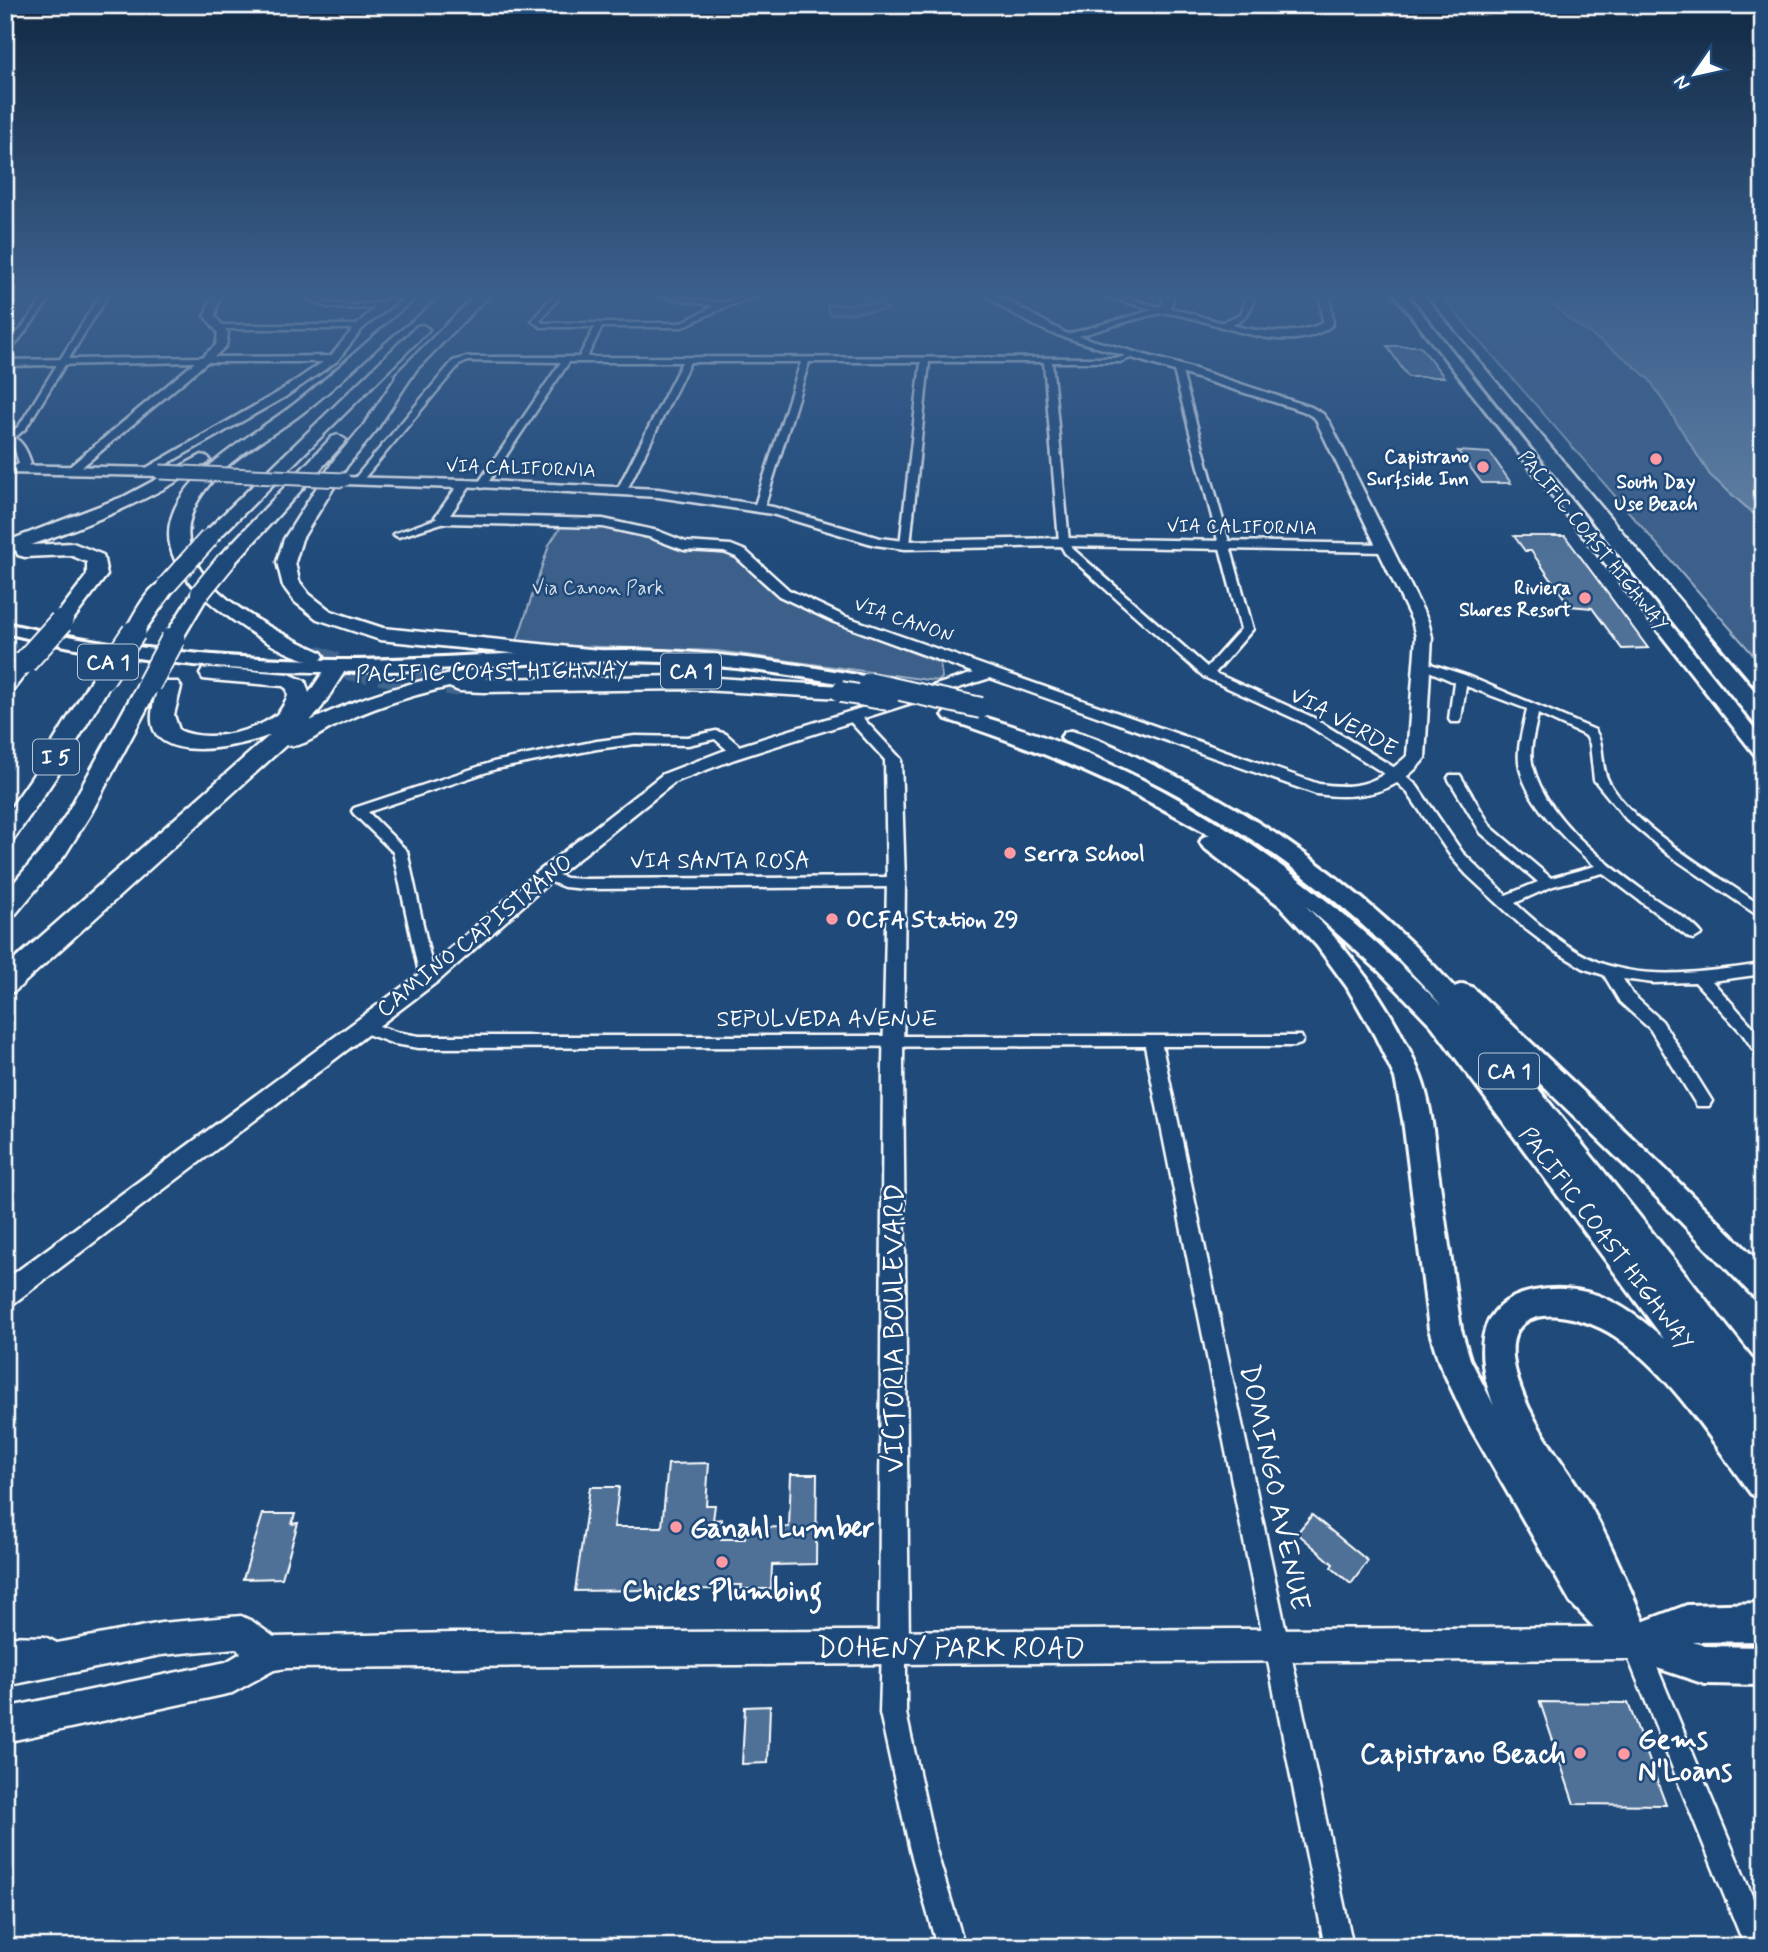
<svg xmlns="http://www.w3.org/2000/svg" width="1768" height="1952" font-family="Mynerve,sans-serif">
  <rect width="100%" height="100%" fill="#1f4a7a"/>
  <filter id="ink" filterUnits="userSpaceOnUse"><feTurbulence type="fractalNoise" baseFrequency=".0143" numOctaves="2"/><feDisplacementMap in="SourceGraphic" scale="14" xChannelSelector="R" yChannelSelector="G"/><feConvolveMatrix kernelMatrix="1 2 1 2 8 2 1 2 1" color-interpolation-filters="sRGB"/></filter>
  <g filter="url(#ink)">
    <path fill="#3c618b" stroke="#9eb0c5" stroke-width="2" d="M1440,295H1541L1569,319L1626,359L1650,380L1710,475L1763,522V666Z
      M884,302L888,310L830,315L826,305Z
      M564,522L603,524L651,538L676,549L733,555L792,602L819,616L940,663L942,678L939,681L928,680L717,651L516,644L549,545Z"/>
    <path fill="#6583a4" stroke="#a3b5c8" stroke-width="2" d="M1541,295H1763V522L1710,475L1650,380L1626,359L1569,319Z"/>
    <path fill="#507197" stroke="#fff" stroke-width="2" d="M1387,346H1420L1444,377H1408Z
      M1458,451L1490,453L1511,483H1482Z
      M1514,536H1565L1648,648L1622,649L1592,608L1570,606L1531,551H1525Z
      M709,1463L706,1505H715L713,1520L722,1519L721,1539H745V1528L789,1527L791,1474H817L816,1564L772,1565L771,1589H741L742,1585H718V1589L575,1591L590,1487H619L614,1527H662L668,1464Z
      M263,1514H295L292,1524L298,1523L282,1578L243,1579Z
      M1312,1515L1368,1561L1351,1584L1331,1567L1333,1564L1297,1533Z
      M1540,1702L1628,1703L1666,1805L1574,1804Z
      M770,1706L768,1763L742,1764L745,1707Z"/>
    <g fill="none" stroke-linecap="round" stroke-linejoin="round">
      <path stroke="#41658e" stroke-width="23" stroke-dasharray="23 11" stroke-linecap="butt" d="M314,656L350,669L459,685"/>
      <g stroke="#fff" stroke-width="5">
        <path id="minor" d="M46,295H53L5,358V350Z
          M100,295H108L26,428L12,440H6V436L19,426Z
          M306,295H314C331,311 364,303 386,303L390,305L386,307C361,307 325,315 306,295Z
          M553,295H561L540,321L543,323H681L714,306L655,295L722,303L751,295H762L725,307L682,327H602L587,357L1119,358L1134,353V357L1120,362H1052L1069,542L1073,549L1207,667L1241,629L1173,367L1180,365L1253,629L1215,673L1312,717L1403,773L1417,786L1462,852L1506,895L1538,882L1481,833L1448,778L1450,775H1460L1491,827L1551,878L1595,866C1567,842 1523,800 1519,762C1517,745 1524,726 1527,709L1466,686L1461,719L1459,722H1451L1449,719L1454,682L1415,665L1421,661L1465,675L1595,730C1606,747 1599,765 1609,782C1636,830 1717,874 1763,907V919L1669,855L1626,819L1594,780L1590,744L1586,736L1538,714C1535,730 1528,751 1533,767C1549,824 1610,866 1655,899C1669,909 1691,920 1702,934L1694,939L1689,938L1603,873L1553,886L1515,903C1539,925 1567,949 1598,962C1649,982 1710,971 1763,964V974L1712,981L1763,1038V1057L1757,1055L1742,1033L1695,982L1653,983L1623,979L1632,994L1662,1021L1712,1101L1709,1106H1697L1650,1029L1620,1002L1604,975L1585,969L1553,950L1523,927L1467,875L1452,858L1407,792L1393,779L1304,723L1204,677L1065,553L1059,542L1044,362H929L910,545L905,548L900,545L921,362H809L764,508L759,511L754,508L801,362H690L627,490L622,493L617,490L682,362H569L485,487L482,488L477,485L561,362L468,361L459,365L361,482H355V478L453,361L467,357H579L595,327H541L532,321Z
          M1247,295H1254C1252,315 1240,326 1220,327V323L1241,314Z
          M219,325H359L363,327L359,329H216Z
          M444,516L448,517V521L398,537L393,534Z
          M716,731L726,734L743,749V755H733L715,739L688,745L635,744L597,749L496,769L368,812L407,851L432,966L443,973L435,978L419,973L393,852L354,814L352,811L354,808L493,762L597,741L635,736L688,737Z
          M546,870L566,878L585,879L896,877L903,882L896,887L585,889L564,887L541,878L539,875Z
          M362,1020L396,1032L419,1036H1301L1303,1040L1301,1044L1295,1046H1162L1353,1947H1325L1145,1046L419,1048L394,1044L356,1030L354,1026L356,1022Z
          M1635,1633L1644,1636L1763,1922V1947H1745L1623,1645L1626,1636Z
          M894,1635L903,1638L906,1647V1713L936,1850L965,1947H937L910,1850L880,1713L882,1647L885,1638Z"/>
      </g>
      <g stroke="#fff" stroke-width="5">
        <path id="tertiary" d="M212,295H220L215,316L228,333L226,346L214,357L331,356C346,337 379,294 404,295L362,329L337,361L285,397L151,473L141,471L277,393L323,362H207L76,472H68V468L195,362L5,366V360L202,357L216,345L218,333L205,316Z
          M986,295H996L1071,336C1058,343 997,305 986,295Z
          M1100,295H1114L1167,309L1162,312Z
          M5,434C21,438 26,448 31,463L25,470L15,468L19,463L14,447L5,441Z
          M465,480L658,489L773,507L880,538L905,541L1064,538L1384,544L1390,548L1384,552L1064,546L905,549L875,545L772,514L658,497L461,486V482Z
          M854,712L859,714L901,759L905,882L903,1063L909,1647L904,1657L894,1662L884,1657L879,1647L883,1063L887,882L885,760L846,717Z"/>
      </g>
      <g stroke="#fff" stroke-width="5">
        <path id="secondary" d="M1164,295H1174L1170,308C1218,320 1274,345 1323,323L1320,295H1330L1333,324C1287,362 1215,318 1166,313C1154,312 1094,332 1078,336L1195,369L1311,407L1323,414L1330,423L1428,621L1432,637L1425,758C1398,794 1357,800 1316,794L990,678L735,759L675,782L553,879L442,978L14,1303L5,1306V1280L428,968L539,871L663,774L723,751L974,673L834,622L779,596L736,557L724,552L684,550L649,537L603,527L444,523L435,517L456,488L344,484L340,483V477L465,480L471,484L450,515L603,519L658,531L686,542L731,545L746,551L789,590L844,616L1319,784C1360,790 1377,783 1407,756L1416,637L1412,621L1315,418L1303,411L1061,336L1153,310L1162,305Z
          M5,465L160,468L166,472L160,476L5,473Z
          M241,1616L252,1621L274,1637L453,1633L1634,1627L1645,1632L1650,1643L1645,1654L1634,1659L287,1668L274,1670L232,1693L5,1742V1708L226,1662L241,1653L236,1648L161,1655L5,1686V1636L45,1637L57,1643L161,1623Z"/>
      </g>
      <g stroke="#fff" stroke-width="6">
        <path id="primary" d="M1395,295H1407L1763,739V758L1756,756Z
          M1763,1603V1641L1693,1642L1705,1646L1763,1647V1685L1705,1684L1621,1656L1615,1643L1621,1630L1687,1605Z"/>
      </g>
      <g stroke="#fff" stroke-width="6">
        <path id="trunk" d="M5,623C114,648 224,660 336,660C433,660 530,650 627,650C709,651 789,662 869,677L878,683L869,689C789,673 709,662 627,661C530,661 433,672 336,672C224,672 114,659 5,633Z
          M953,709C1147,757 1304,866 1442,1006C1339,887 1209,800 1064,741L1061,737L1064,733L1071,731C1100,738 1128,753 1155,766C1268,819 1370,895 1454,987L1463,984L1472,987L1657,1161L1763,1266V1299L1752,1295L1637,1177L1513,1057L1763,1372V1413L1758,1411L1763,1417V1499L1751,1494C1711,1440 1672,1375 1616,1337C1578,1311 1498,1296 1515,1369C1526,1418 1560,1457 1586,1499C1611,1542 1634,1598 1653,1643L1647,1656L1634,1662L1621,1656L1571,1603L1466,1420L1439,1362L1429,1329L1403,1120L1395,1078L1375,1036L1347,987L1317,946L1280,906L1203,847L1200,842L1203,837L1210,835C1122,784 1043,751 946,719L943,715L946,711ZM1305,905L1379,971L1432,1026L1664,1339C1644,1321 1622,1304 1597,1295C1575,1288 1556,1287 1534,1291C1471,1303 1476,1359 1494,1406L1470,1359L1461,1329C1453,1276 1446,1223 1438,1171C1434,1140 1432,1106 1421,1077C1396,1012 1353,954 1305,905Z"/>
      </g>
      <g stroke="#fff" stroke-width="5">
        <path id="motorway" d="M424,295H438C425,310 405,323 390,336C359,363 330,393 297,417C266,440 228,458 205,490C145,569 262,626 321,652L324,656L321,660C296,667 226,617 206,599L180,643H166L163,639L195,588C114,504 243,445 297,402C341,368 380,328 424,295Z
          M476,295H489L416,370L375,432L347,466L302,539L295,562L299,581L309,594L331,611L383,628L599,650L606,652L609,656L606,660L599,662L380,640L317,619L295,602L283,586L277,562L284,539L334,460L363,426L395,379L396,374Z
          M422,325L429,329L427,332L215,542H203L200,538L203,534L417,326Z
          M338,435L346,440L344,443L233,565H219L217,561L219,557L332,437Z
          M202,455L208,457L210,460L208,463C152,499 93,523 31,545L73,543L103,555L107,575L69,625H55L52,621L87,575V562L70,555L25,557L18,555L16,550L5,553V542L125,496Z
          M166,580L176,586L141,636H127L124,632C134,616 147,585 166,580Z
          M25,656L32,658L35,662L13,690L5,691V672L18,658Z
          M337,660L344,662L348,666L322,707L310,721C363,695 419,679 478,669L486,670L489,675L486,679L685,676L841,686L849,687L852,692L849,697L841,698L685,689L484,692L459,691L449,687C408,696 368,709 331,728C317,735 302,749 286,745L15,991L5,994V968L270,735C244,746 147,768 152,714C153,704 156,691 162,682H178L181,687L174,715L179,730C207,743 252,733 276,715C282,710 285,702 288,696L287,689L283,686L211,680L203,679L200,674L203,669L211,668L289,674L305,681L309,693L330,662Z
          M103,672L111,673L114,678L56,777L14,839L5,842V816L32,777L92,678L95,673Z
          M149,678L157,679L160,684L90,815L65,855L14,916L5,919V893L47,844L66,815L138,684L141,679Z"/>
      </g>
      <use href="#minor" fill="#1f4a7a" fill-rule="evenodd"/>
      <use href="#tertiary" fill="#1f4a7a" fill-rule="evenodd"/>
      <use href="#secondary" fill="#1f4a7a" fill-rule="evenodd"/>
      <use href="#primary" fill="#1f4a7a" fill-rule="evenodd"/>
      <use href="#trunk" fill="#1f4a7a" fill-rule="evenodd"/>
      <use href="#motorway" fill="#1f4a7a" fill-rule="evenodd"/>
      <path stroke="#fff" stroke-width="2.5" d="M1425,295L1701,624"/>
      <path stroke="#fff" stroke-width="3.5" d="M1699,622L1763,698"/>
      <g stroke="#fff" stroke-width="17" stroke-linecap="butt">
        <path id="secondary-bridge" d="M160,472L344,480"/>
      </g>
      <g stroke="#fff" stroke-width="24" stroke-linecap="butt">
        <path id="trunk-bridge" d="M869,683L981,708
          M841,692L888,700"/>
      </g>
      <g stroke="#fff" stroke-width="22" stroke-linecap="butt">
        <path id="motorway-bridge-far1" d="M166,586L209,538
          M200,593L226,561
          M60,624L62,621"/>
      </g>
      <g stroke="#fff" stroke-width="27" stroke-linecap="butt">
        <path id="motorway-bridge" d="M25,662L61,622
          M103,678L134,632
          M149,684L173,639"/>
      </g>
      <use href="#secondary-bridge" stroke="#1f4a7a" stroke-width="13"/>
      <use href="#trunk-bridge" stroke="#1f4a7a" stroke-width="20"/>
      <use href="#motorway-bridge-far1" stroke="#1f4a7a" stroke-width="18"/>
      <use href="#motorway-bridge" stroke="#1f4a7a" stroke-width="23"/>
    </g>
  </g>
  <linearGradient id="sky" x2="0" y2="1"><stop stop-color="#112943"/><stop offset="0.52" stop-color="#3c608d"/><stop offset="1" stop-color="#3c608d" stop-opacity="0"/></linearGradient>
  <rect width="1768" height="568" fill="url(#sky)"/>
  <g fill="#ff9aa2" stroke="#1f4a7a" stroke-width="2.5">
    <circle cx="1656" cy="459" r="7"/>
    <circle cx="1483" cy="467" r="7"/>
    <circle cx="1585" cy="598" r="7"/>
    <circle cx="1010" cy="853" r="7"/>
    <circle cx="832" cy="919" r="7"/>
    <circle cx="676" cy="1527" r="7"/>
    <circle cx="722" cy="1562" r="7"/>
    <circle cx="1580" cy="1753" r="7"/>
    <circle cx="1624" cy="1754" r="7"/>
  </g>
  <g text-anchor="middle" stroke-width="5" stroke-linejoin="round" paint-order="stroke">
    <g font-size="19" font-weight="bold" fill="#fff" stroke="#1f4a7a" text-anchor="end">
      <text x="1469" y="463">Capistrano<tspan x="1469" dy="22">Surfside Inn</tspan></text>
      <text x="1656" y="488" text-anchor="middle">South Day<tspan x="1656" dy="22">Use Beach</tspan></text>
      <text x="1571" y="594">Riviera<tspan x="1571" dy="22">Shores Resort</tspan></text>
    </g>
    <g font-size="19" fill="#fff" stroke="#1f4a7a">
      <text transform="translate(521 467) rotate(2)" y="7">VIA CALIFORNIA</text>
      <text transform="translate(1242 526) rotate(1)" y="7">VIA CALIFORNIA</text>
      <text transform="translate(1594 540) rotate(51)" y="7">PACIFIC COAST HIGHWAY</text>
      <text transform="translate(904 619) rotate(19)" y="7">VIA CANON</text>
    </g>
    <g font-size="19" fill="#d8dfe8" stroke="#1f4a7a">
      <text x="598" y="594">Via Canon Park</text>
    </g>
    <g fill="#1f4a7a" stroke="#bcc9d7" stroke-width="2">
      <rect x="78" y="644.5" width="60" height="35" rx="5"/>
      <rect x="661" y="653.5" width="60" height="35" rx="5"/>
      <rect x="33" y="739.5" width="46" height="35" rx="5"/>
      <rect x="1479" y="1053.5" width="60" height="35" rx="5"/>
    </g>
    <g font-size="21" font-weight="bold" fill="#fff">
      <text x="108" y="669">CA 1</text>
      <text x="691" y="678">CA 1</text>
      <text x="56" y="764">I 5</text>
      <text x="1509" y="1078">CA 1</text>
    </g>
    <g font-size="23" fill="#fff" stroke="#1f4a7a">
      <text transform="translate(492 671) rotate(-1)" y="8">PACIFIC COAST HIGHWAY</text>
      <text transform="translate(1344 721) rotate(29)" y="8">VIA VERDE</text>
      <text x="720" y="868">VIA SANTA ROSA</text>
      <text transform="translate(474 935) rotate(-39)" y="8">CAMINO CAPISTRANO</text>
      <text x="827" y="1026">SEPULVEDA AVENUE</text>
      <text transform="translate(1607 1238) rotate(53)" y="8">PACIFIC COAST HIGHWAY</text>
    </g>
    <g font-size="23" font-weight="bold" fill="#fff" stroke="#1f4a7a" text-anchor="start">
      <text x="1024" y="861">Serra School</text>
      <text x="846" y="927">OCFA Station 29</text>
    </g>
    <g font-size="28" fill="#fff" stroke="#1f4a7a">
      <text transform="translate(893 1328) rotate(-90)" y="10">VICTORIA BOULEVARD</text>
      <text transform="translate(1276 1487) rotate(78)" y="10">DOMINGO AVENUE</text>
      <text x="951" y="1657">DOHENY PARK ROAD</text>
    </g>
    <g font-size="28" font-weight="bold" fill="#fff" stroke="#1f4a7a" text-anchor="start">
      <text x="690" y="1537">Ganahl Lumber</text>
      <text x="722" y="1600" text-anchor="middle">Chicks Plumbing</text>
      <text x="1638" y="1748">Gems<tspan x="1638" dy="32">N'Loans</tspan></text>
      <text x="1566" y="1763" text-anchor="end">Capistrano Beach</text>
    </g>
  </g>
  <rect width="1768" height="1952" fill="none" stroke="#1f4a7a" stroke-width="28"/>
  <rect x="14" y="14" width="1740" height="1924" fill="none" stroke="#fff" stroke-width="2.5" filter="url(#ink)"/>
  <g transform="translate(1695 74) rotate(236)" stroke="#1f4a7a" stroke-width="5" paint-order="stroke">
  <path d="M0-5L12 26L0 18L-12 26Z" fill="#ffffff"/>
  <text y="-10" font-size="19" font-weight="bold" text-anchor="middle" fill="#ffffff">N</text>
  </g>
</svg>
